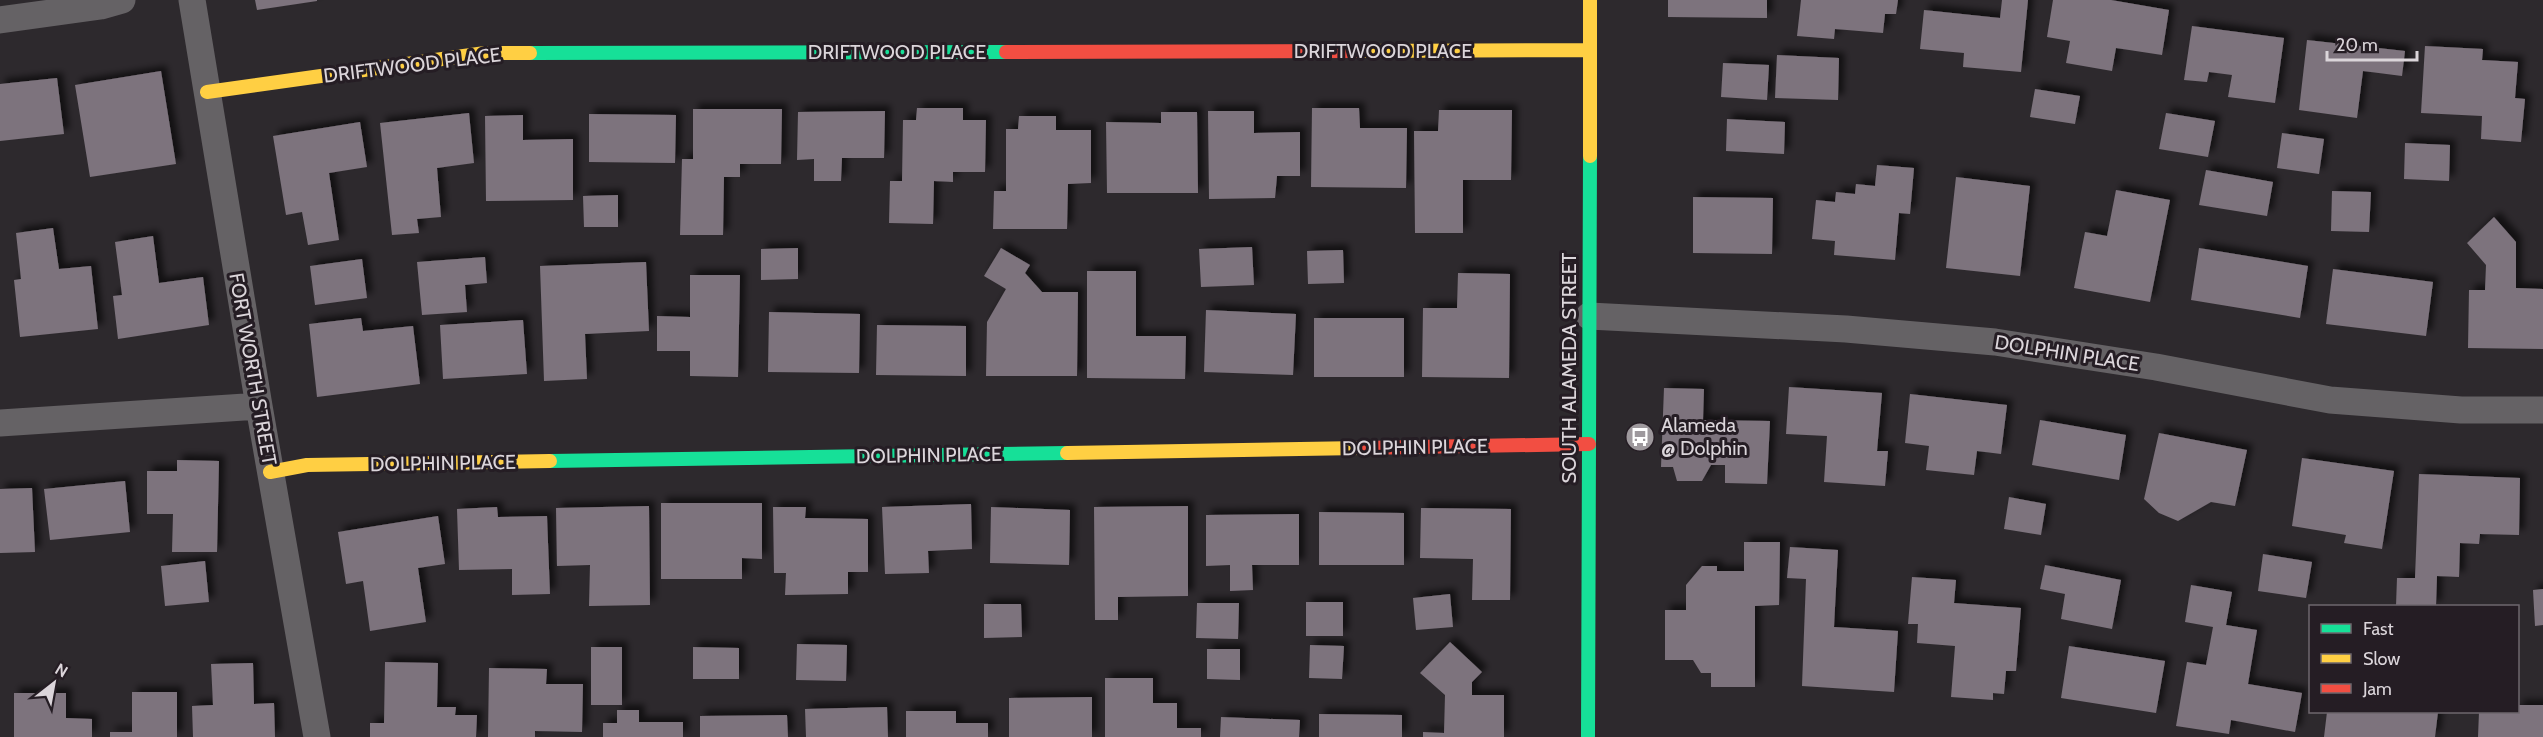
<svg xmlns="http://www.w3.org/2000/svg" width="2543" height="737" font-family="Cabin,sans-serif">
  <defs>
    <filter id="shadow"><feDropShadow dx="5.5" dy="-5.5" stdDeviation="3" flood-color="#0009"/></filter>
  </defs>
  <rect width="100%" height="100%" fill="#2d292d"/>
  <path fill="#7d737d" filter="url(#shadow)" d="M255,0H317V1L257,10Z
    M1668,0H1767V18L1668,17Z
    M1801,0H1898L1896,14H1885L1883,33L1835,29L1834,39L1797,36Z
    M2002,0H2028L2021,72L1963,67L1964,53L1920,49L1924,10L2000,18Z
    M2053,0H2111L2169,10L2162,55L2116,48L2112,71L2066,63L2070,41L2047,37Z
    M2192,26L2284,38L2275,103L2228,97L2232,75L2209,72L2207,82L2184,80Z
    M2307,40L2405,51L2402,76L2363,71L2357,118L2299,110Z
    M2425,46L2483,49L2482,60L2518,62L2515,98L2525,99L2521,142L2481,139L2482,116L2421,113Z
    M1777,55L1839,58L1838,100L1775,98Z
    M1723,63L1769,65L1767,100L1721,97Z
    M161,71L176,164L90,177L75,85Z
    M57,78L64,134L0,141V84Z
    M2035,89L2080,96L2075,124L2030,117Z
    M917,108H963V120H986L985,172H953V182L934,181L933,224L889,223L890,181H902L903,120H916Z
    M1312,108H1359L1360,128H1407L1406,188L1311,187Z
    M693,109H782L781,164H740V177H724L723,235H680L682,159H693Z
    M1439,110H1512L1511,180H1463V233H1415L1414,131H1438Z
    M885,111L884,158H842L841,181H814V159L797,160L798,112Z
    M1208,111H1254V133L1300,132V176H1277L1275,198L1209,199Z
    M1161,112H1197L1198,193H1107L1106,122L1161,123Z
    M469,113L474,163L437,168L441,217L417,219L419,233L392,235L380,123Z
    M2166,113L2215,121L2208,157L2159,149Z
    M589,114L676,115L675,163L589,162Z
    M523,115V140L573,139V200L486,201L485,116Z
    M1019,116H1056V130H1091V183L1068,184L1067,229H993L994,191H1006V129H1018Z
    M1727,119L1785,122L1784,154L1726,151Z
    M360,122L367,167L329,173L339,240L308,245L302,212L286,215L273,136Z
    M2282,133L2324,139L2319,174L2277,168Z
    M2405,143L2450,145L2449,181L2404,179Z
    M1877,165L1914,168L1910,214L1899,213L1895,260L1834,255L1835,241L1812,239L1816,200L1835,202L1836,192L1855,194L1856,184L1875,186Z
    M2206,170L2273,182L2267,216L2199,205Z
    M1956,177L2030,186L2020,276L1946,268Z
    M2116,190L2170,200L2150,302L2074,288L2085,232L2107,236Z
    M2332,191L2371,192L2369,232L2331,231Z
    M618,195V227H584L583,196Z
    M1693,197L1773,198L1772,254L1693,253Z
    M2494,217L2516,242V288L2543,289V349L2468,348L2469,290H2485L2486,265L2467,243Z
    M53,228L59,269L91,266L98,329L20,337L14,280L21,279L16,233Z
    M153,236L159,283L203,277L209,325L118,339L113,296L122,295L115,242Z
    M1252,247L1254,285L1201,287L1199,249Z
    M798,248V279L761,280V249Z
    M1001,248L1030,265L1025,273L1042,292H1078L1077,376H986L987,322L1006,289L984,276Z
    M2199,248L2308,266L2300,318L2191,300Z
    M1343,250L1344,283L1308,284L1307,251Z
    M485,257L487,283L465,285L467,312L422,315L417,262Z
    M362,259L367,298L315,305L310,266Z
    M646,262L649,331L585,334L587,379L544,381L540,266Z
    M2333,269L2433,282L2426,336L2326,324Z
    M1087,271H1136V336H1186L1185,379L1087,378Z
    M1458,273L1510,274L1509,378L1422,377L1423,308H1457Z
    M690,275H740L738,377L690,376V351H657V316L690,317Z
    M1206,310L1296,314L1293,375L1204,372Z
    M769,312L860,314L859,373L768,372Z
    M361,318L363,331L413,326L420,384L317,397L309,324Z
    M1314,318H1404V377H1314Z
    M523,320L527,374L443,379L440,325Z
    M877,325L966,326V376L876,375Z
    M1789,387L1882,393L1877,451H1888L1885,486L1824,482L1827,436L1786,434Z
    M1664,388L1704,389L1703,420L1770,421L1767,484L1725,483V465H1711L1702,481H1677L1673,467H1661Z
    M1910,394L2007,405L2001,454L1977,451L1974,475L1926,470L1929,446L1905,443Z
    M2040,420L2126,435L2119,480L2032,465Z
    M2159,433L2247,450L2235,506L2211,502L2178,521L2159,513L2144,499Z
    M2302,458L2394,471L2382,549L2344,543L2346,535L2292,526Z
    M177,460L219,461L217,552H172L173,514H147V471H177Z
    M2419,474L2520,478L2519,535L2480,534L2479,544L2460,543L2459,577L2437,576L2436,606H2396L2397,578H2415Z
    M125,481L130,532L50,540L44,489Z
    M32,488L35,552L0,553V489Z
    M2009,497L2046,504L2041,535L2004,529Z
    M661,503H762V559L742,558V579H661Z
    M971,504L972,549L928,551L929,573L885,574L882,507Z
    M649,506L650,605L589,606L590,565L557,566L556,508Z
    M1188,506V596L1118,597V620H1095L1094,507Z
    M497,507L498,517L547,516L550,594L512,595V569L459,570L457,509Z
    M773,507H806L805,518L868,519V572H848V594L785,595L786,573H774Z
    M991,507L1070,510L1069,565L990,563Z
    M1421,508L1511,509L1510,600H1472L1473,559L1420,558Z
    M1319,512L1404,513V565H1319Z
    M1299,514V565H1252L1253,590L1230,591V565L1206,566V515Z
    M438,516L445,564L418,568L426,622L370,631L363,581L346,584L338,532Z
    M1744,542H1780L1779,605L1755,606V687H1711V673H1701L1693,660H1665V610H1686V585L1702,566H1717V571H1744Z
    M1790,547L1838,550L1834,627L1898,631L1894,692L1802,686L1806,579L1787,578Z
    M2263,554L2312,562L2306,598L2258,591Z
    M205,561L209,602L165,606L161,566Z
    M2045,565L2121,580L2112,629L2061,619L2065,594L2040,589Z
    M1912,577L1956,580L1954,603L2021,608L2016,671H2006L2004,694L1993,693V700L1951,697L1955,646L1917,643L1918,624H1908Z
    M2191,585L2232,592L2226,625L2257,630L2248,684L2302,693L2295,732L2231,720L2229,734L2176,726L2187,662L2206,665L2213,627L2185,622Z
    M2543,589V625L2535,626L2533,590Z
    M1450,594L1453,627L1416,630L1413,598Z
    M1306,602H1343V636H1306Z
    M1197,603H1239L1238,639L1196,638Z
    M984,604H1021L1022,637L984,638Z
    M1450,642L1482,672L1472,682V695H1504V737H1423V732L1444,733L1445,695L1420,673Z
    M797,644L847,645L846,681L796,680Z
    M1310,645L1344,646L1342,679L1309,678Z
    M2069,646L2165,661L2156,713L2061,698Z
    M591,647H622V705H591Z
    M693,647L739,648V679H693Z
    M1207,649H1240V680L1207,679Z
    M385,662L438,663L437,707H456L455,715H477L476,737H370V723H384Z
    M253,663L254,704L274,703L275,737H193L192,706L213,705L211,664Z
    M489,668L547,669L546,684H583L582,732L535,731V737H488Z
    M1105,678H1153V703H1177V728H1201V737H1105Z
    M132,692H177V737H110V732H132Z
    M14,693H66V718L92,719V737H14Z
    M1092,697V737H1009V698Z
    M2518,705H2543V737H2478L2479,712H2518Z
    M887,707L888,737H806L805,709Z
    M617,710H639V722H683V737H603V723H617Z
    M906,711H956V723H988V737H906Z
    M2327,712H2438L2435,737H2324Z
    M1319,714L1402,715V737H1319Z
    M787,715L788,737H700V716Z
    M1221,717L1300,720L1299,737H1220Z"/>
  <g fill="none" stroke-linecap="round" stroke-linejoin="round">
    <path stroke="#656265" stroke-width="27" d="M192,0L259,406L317,737
      M0,20L101,6L122,0
      M1589,316L1846,329L1995,342L2156,367L2330,400L2461,410H2543
      M0,423L259,406"/>
    <path stroke="#16e098" stroke-width="14" d="M530,53L1006,52
      M550,461L1067,453
      M1588,737L1590,156"/>
    <path stroke="#ffcf43" stroke-width="14" d="M1360,51L1590,50
      M207,92L485,53H530
      M1590,156V0
      M1067,453L1360,448
      M270,472L307,465L550,461"/>
    <path stroke="#f24e42" stroke-width="14" d="M1006,52L1360,51
      M1360,448L1589,444"/>
  </g>
  <defs>
    <g id="bus-disc" transform="scale(1.5)"><circle r="9.5" fill="#9e999d" stroke="#251d24"/><path d="M-5-6H5V4H4V6H2V4H-2V6H-4V4H-5ZM-3.5-4V0h7V-4ZM-3.5 1.2v1.5H-2V1.2ZM2 1.2v1.5H3.5V1.2Z" fill="#fff"/></g>
  </defs>
  <g fill-rule="evenodd">
    <use href="#bus-disc" x="1640" y="437"/>
  </g>
  <g text-anchor="middle" stroke-width="6" stroke-linejoin="round" paint-order="stroke">
    <g font-size="20" fill="#dbd5da" stroke="#251d24">
      <text x="1383" y="58">DRIFTWOOD PLACE</text>
      <text x="897" y="59">DRIFTWOOD PLACE</text>
      <text transform="translate(412 65) rotate(-7)" y="7">DRIFTWOOD PLACE</text>
      <text transform="translate(2067 353) rotate(9)" y="7">DOLPHIN PLACE</text>
      <text transform="translate(1569 368) rotate(-90)" y="7">SOUTH ALAMEDA STREET</text>
      <text transform="translate(253 369) rotate(80)" y="7">FORT WORTH STREET</text>
      <text transform="translate(1415 447) rotate(-1)" y="7">DOLPHIN PLACE</text>
      <text transform="translate(929 455) rotate(-1)" y="7">DOLPHIN PLACE</text>
      <text transform="translate(443 463) rotate(-1)" y="7">DOLPHIN PLACE</text>
    </g>
    <g font-size="20" fill="#dbd5da" stroke="#251d24" text-anchor="start">
      <text x="1661" y="432">Alameda<tspan x="1661" dy="23">@ Dolphin</tspan></text>
    </g>
  </g>
  <rect x="2309" y="605" width="210" height="108" fill="#251d24" stroke="#6e676d" stroke-width="1.5"/>
  <rect x="2321" y="624" width="30" height="9" fill="#16e098" stroke="#6e676d" stroke-width="1.5"/>
  <text x="2363" y="635" font-size="18" fill="#dbd5da">Fast</text>
  <rect x="2321" y="654" width="30" height="9" fill="#ffcf43" stroke="#6e676d" stroke-width="1.5"/>
  <text x="2363" y="665" font-size="18" fill="#dbd5da">Slow</text>
  <rect x="2321" y="684" width="30" height="9" fill="#f24e42" stroke="#6e676d" stroke-width="1.5"/>
  <text x="2363" y="695" font-size="18" fill="#dbd5da">Jam</text>
  <g transform="translate(54 683) rotate(31)" stroke="#251d24" stroke-width="4.5" paint-order="stroke">
  <path d="M0-4.5L10 22L0 15L-10 22Z" fill="#dbd5da"/>
  <text y="-9" font-size="16" font-weight="bold" text-anchor="middle" fill="#dbd5da">N</text>
  </g>
  <path d="M2327 51v9h90v-9" fill="none" stroke="#dbd5da" stroke-width="3"/>
  <text x="2336" y="51" font-size="18" fill="#dbd5da" stroke="#251d24" stroke-width="4.5" paint-order="stroke">20 m</text>
</svg>
